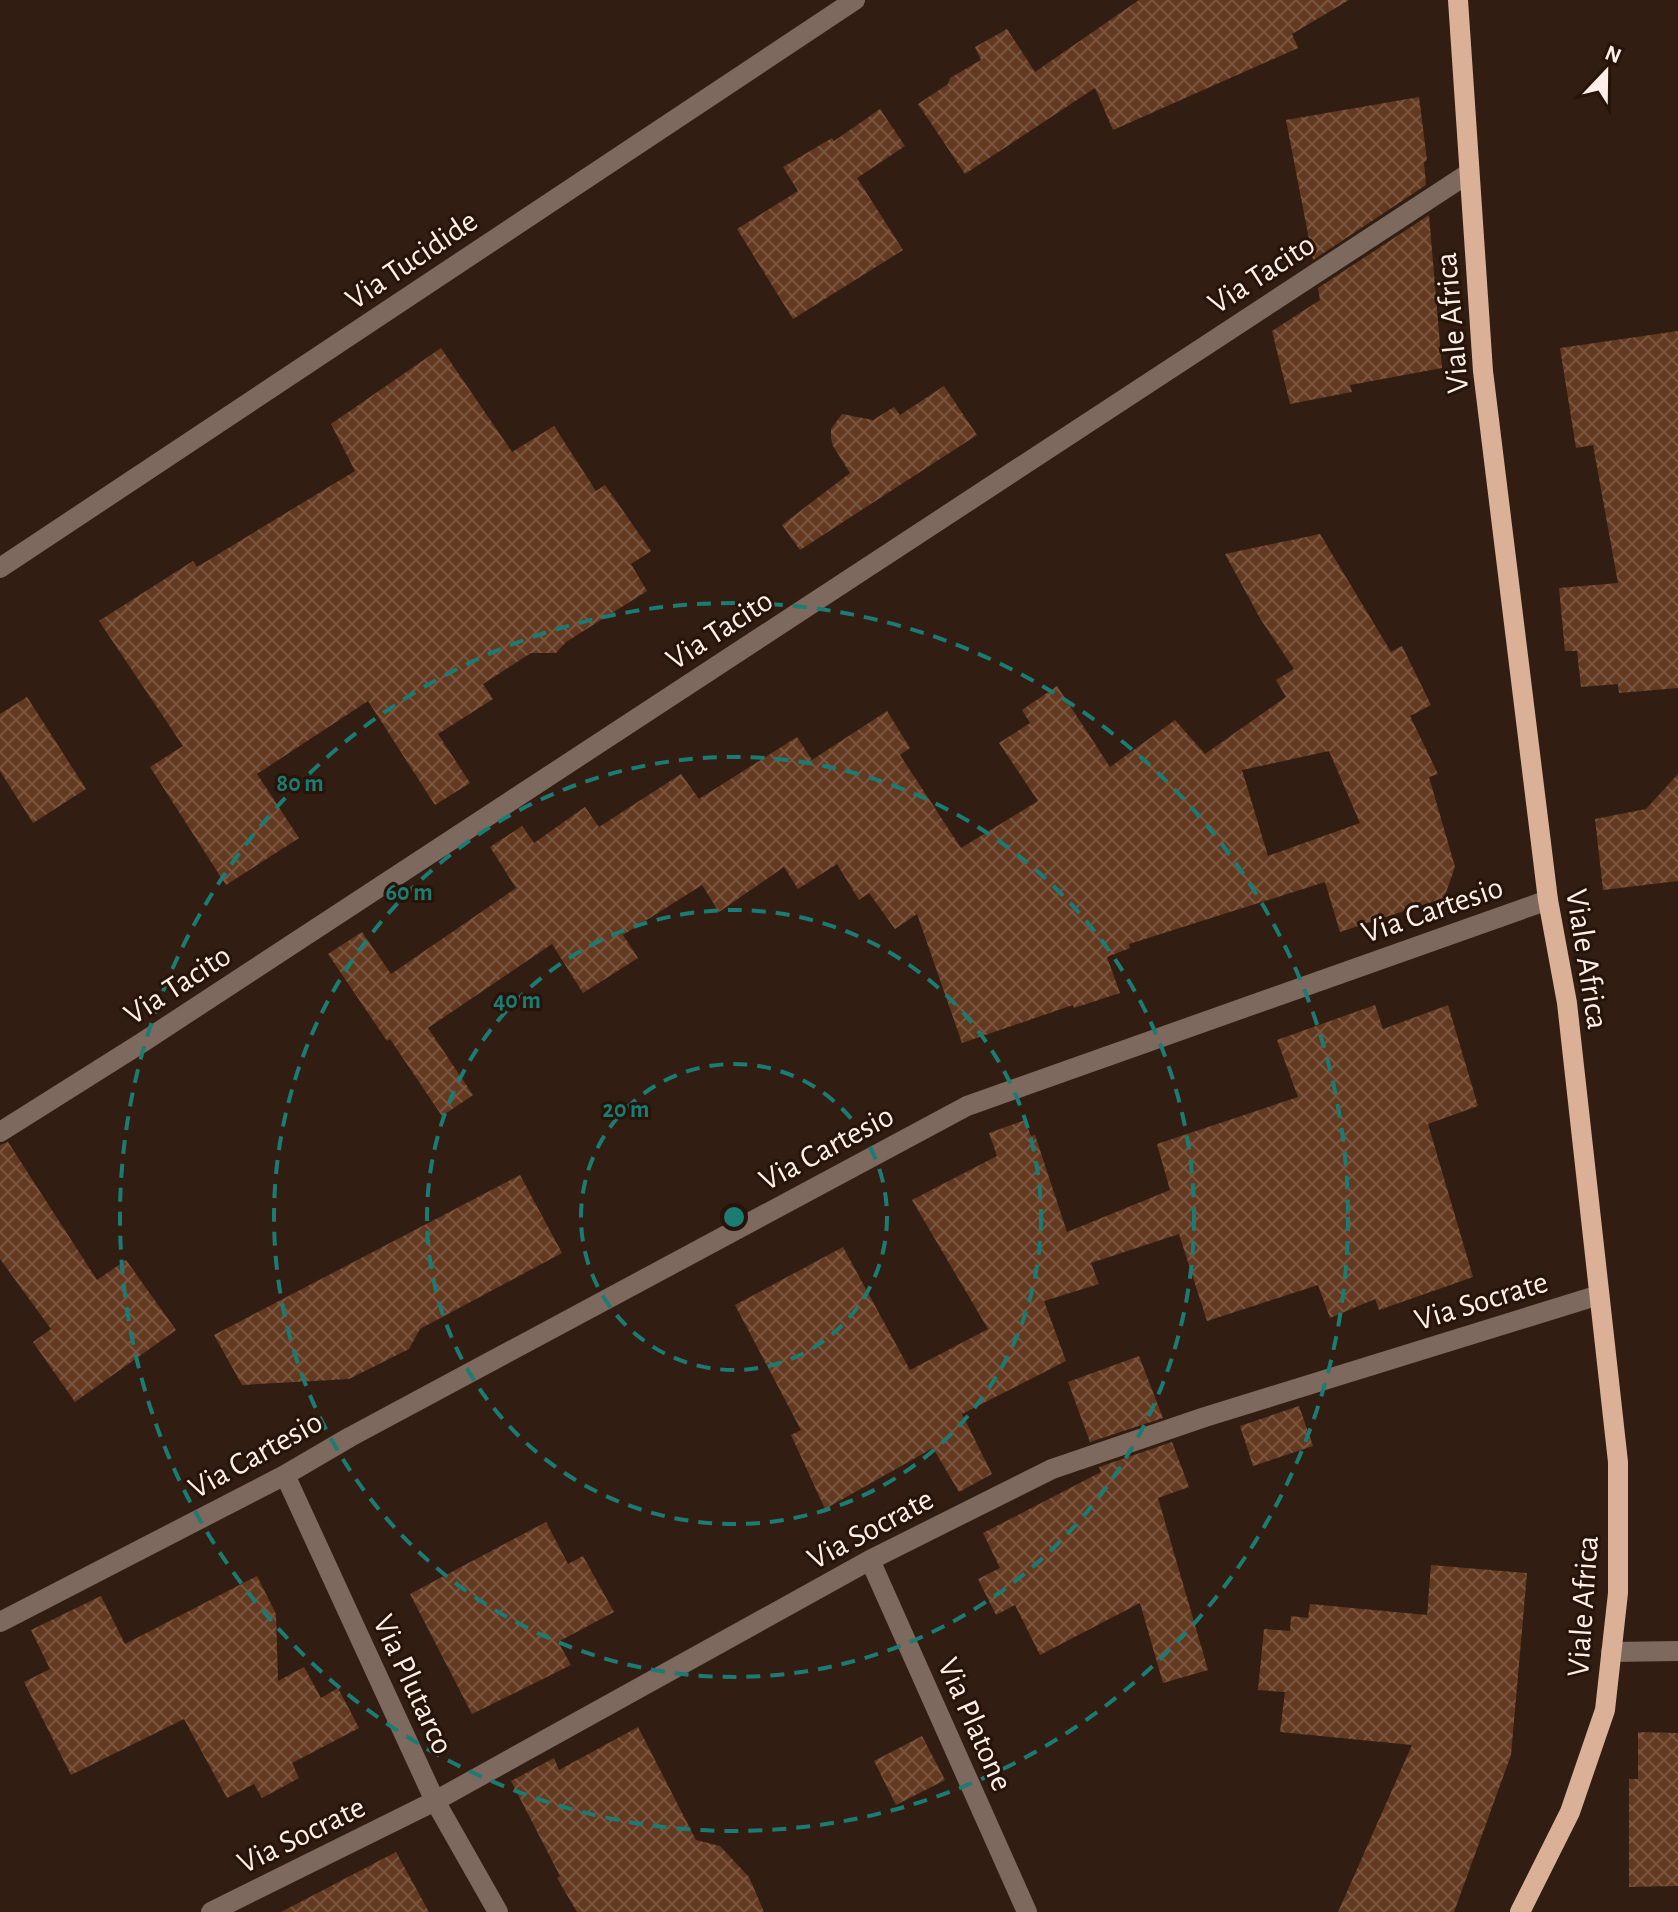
<svg xmlns="http://www.w3.org/2000/svg" width="1678" height="1912" font-family="'Alegreya Sans',sans-serif">
  <defs>
    <pattern id="building-cross-hatch" width="8" height="8" patternUnits="userSpaceOnUse" patternTransform="scale(2)"><rect width="8" height="8" fill="#633920"/><path d="M0 0l8 8M0 8l8-8" fill="none" stroke="#7a5640"/></pattern>
  </defs>
  <rect width="100%" height="100%" fill="#311d12"/>
  <path fill="url(#building-cross-hatch)" fill-rule="evenodd" d="M1139,0H1349L1292,34L1298,48L1113,130L1095,88L965,174L918,104L948,84L950,78L981,60L975,47L1007,29L1035,72Z
    M1419,97L1427,160L1424,162L1426,185L1313,260L1286,120Z
    M880,109L905,146L857,178L903,250L793,319L737,229L798,191L783,167L832,138L834,141Z
    M1429,215L1442,368L1350,385L1352,392L1290,404L1272,331L1320,300L1318,288Z
    M1678,331V688L1619,693L1618,684L1581,687L1577,651H1565L1559,588L1618,583L1593,445L1576,448L1560,348Z
    M441,348L512,452L554,426L596,491L605,485L651,551L631,564L647,591L566,642L556,653H531L483,684L493,699L438,734L470,783L435,805L368,701L257,774L299,838L226,885L150,767L183,746L99,621L193,561L197,567L355,471L331,424Z
    M944,386L977,435L800,550L782,525L850,473L833,446L831,438V429L842,414L873,420L894,407L900,415Z
    M1320,534L1391,652L1402,646L1431,705L1410,716L1438,774L1429,777L1455,867L1444,898L1340,932L1325,882L1129,944L1130,948L1107,957L1120,993L1074,1008L1073,1005L962,1043L917,914L895,929L869,893L859,900L837,864L798,889L784,867L719,912L702,885L623,935L638,958L583,993L552,944L428,1028L473,1095L442,1116L390,1039L387,1041L328,954L362,932L391,974L516,888L490,847L522,826L534,843L585,807L599,827L681,774L699,799L797,737L812,760L887,711L910,748L900,755L961,848L1038,801L999,743L1030,723L1022,710L1057,686L1110,767L1175,720L1205,754L1286,697L1276,680L1294,669L1261,620L1225,554ZM1329,751L1360,823L1268,856L1242,770Z
    M27,697L86,789L33,823L0,771V714Z
    M1678,774V881L1603,890L1595,819L1646,809Z
    M1375,1005L1383,1029L1448,1005L1478,1106L1428,1124L1473,1277L1379,1310L1375,1299L1330,1318L1318,1285L1207,1321L1179,1234L1091,1263L1099,1284L1044,1301L1066,1361L962,1414L992,1474L959,1492L933,1448L825,1509L791,1435L801,1430L735,1305L843,1247L910,1370L988,1329L912,1200L997,1156L989,1133L1025,1120L1031,1136L1035,1135L1067,1232L1170,1190L1157,1144L1298,1097L1277,1040Z
    M8,1142L97,1280L126,1260L176,1330L75,1402L33,1342L51,1329L0,1259V1145Z
    M520,1175L562,1253L420,1329L409,1349L349,1379L242,1385L214,1335Z
    M1139,1356L1163,1418L1090,1442L1068,1382Z
    M1299,1406L1313,1446L1253,1466L1240,1426Z
    M1172,1442L1189,1487L1158,1498L1208,1670L1163,1683L1140,1603L1040,1655L1015,1605L996,1615L978,1579L1000,1568L983,1533L1101,1472L1099,1467Z
    M546,1522L568,1564L583,1556L614,1612L558,1642L571,1665L472,1714L410,1594Z
    M1431,1565L1527,1573L1511,1755L1454,1912H1338L1412,1745L1280,1732L1285,1692L1258,1690L1264,1629L1290,1631L1291,1616L1308,1618L1310,1604L1427,1615Z
    M257,1576L276,1614L278,1681L304,1667L321,1698L338,1688L359,1728L292,1763L299,1778L262,1798L254,1784L227,1798L184,1719L71,1775L24,1682L50,1669L31,1630L101,1596L125,1644Z
    M638,1727L696,1840L720,1846L749,1877L764,1912H577L557,1878L560,1876L511,1781L554,1758L559,1770Z
    M1638,1732L1678,1733V1886L1629,1887V1779H1638Z
    M922,1736L945,1780L896,1805L874,1761Z
    M396,1852L429,1912H281Z"/>
  <g fill="none" stroke-linecap="round" stroke-linejoin="round">
    <path stroke="#7d695d" stroke-width="20" d="M0,568L855,0
      M0,1132L143,1042L1469,173
      M285,1475L435,1801L498,1912
      M870,1560L1027,1912
      M0,1622L285,1475L350,1437L967,1106L1548,900
      M1611,1652L1678,1651
      M211,1912L435,1801L870,1560L1052,1469L1205,1417L1599,1295"/>
    <path stroke="#dab097" stroke-width="20" d="M1458,0L1483,371L1548,900L1567,1003L1618,1462V1593L1605,1710L1570,1812L1520,1912"/>
  </g>
  <g fill="none" stroke="#1b7c74" stroke-width="4" stroke-dasharray="14 10">
    <circle cx="734" cy="1217" r="153"/>
    <circle cx="734" cy="1217" r="307"/>
    <circle cx="734" cy="1217" r="460"/>
    <circle cx="734" cy="1217" r="614"/>
  </g>
  <g text-anchor="middle" stroke-width="6" stroke-linejoin="round" paint-order="stroke">
    <g font-size="32" fill="#fdefe8" stroke="#271409">
      <text transform="translate(411 259) rotate(-34)" y="11">Via Tucidide</text>
      <text transform="translate(1261 273) rotate(-33)" y="11">Via Tacito</text>
      <text transform="translate(1451 323) rotate(-95)" y="11">Viale Africa</text>
      <text transform="translate(719 629) rotate(-33)" y="11">Via Tacito</text>
      <text transform="translate(1432 909) rotate(-19)" y="11">Via Cartesio</text>
      <text transform="translate(1588 959) rotate(81)" y="11">Viale Africa</text>
      <text transform="translate(177 984) rotate(-33)" y="11">Via Tacito</text>
      <text transform="translate(826 1147) rotate(-28)" y="11">Via Cartesio</text>
      <text transform="translate(1481 1300) rotate(-17)" y="11">Via Socrate</text>
      <text transform="translate(255 1454) rotate(-29)" y="11">Via Cartesio</text>
      <text transform="translate(870 1528) rotate(-28)" y="11">Via Socrate</text>
      <text transform="translate(1582 1606) rotate(-86)" y="11">Viale Africa</text>
      <text transform="translate(414 1684) rotate(65)" y="11">Via Plutarco</text>
      <text transform="translate(976 1724) rotate(66)" y="11">Via Platone</text>
      <text transform="translate(301 1834) rotate(-26)" y="11">Via Socrate</text>
    </g>
  </g>
  <circle cx="734" cy="1217" r="12" fill="#1b7c74" stroke="#271409" stroke-width="4"/>
  <g font-size="24" text-anchor="middle" font-weight="bold" fill="#1b7c74" stroke="#271409" stroke-width="6" stroke-linejoin="round" paint-order="stroke">
    <text x="300" y="791">80 m</text>
    <text x="409" y="900">60 m</text>
    <text x="517" y="1008">40 m</text>
    <text x="626" y="1117">20 m</text>
  </g>
  <g transform="translate(1606 72) rotate(22)" stroke="#271409" stroke-width="6" paint-order="stroke">
  <path d="M0-6L14 30L0 20L-14 30Z" fill="#fdefe8"/>
  <text y="-12" font-size="22" font-weight="bold" text-anchor="middle" fill="#fdefe8">N</text>
  </g>
</svg>
